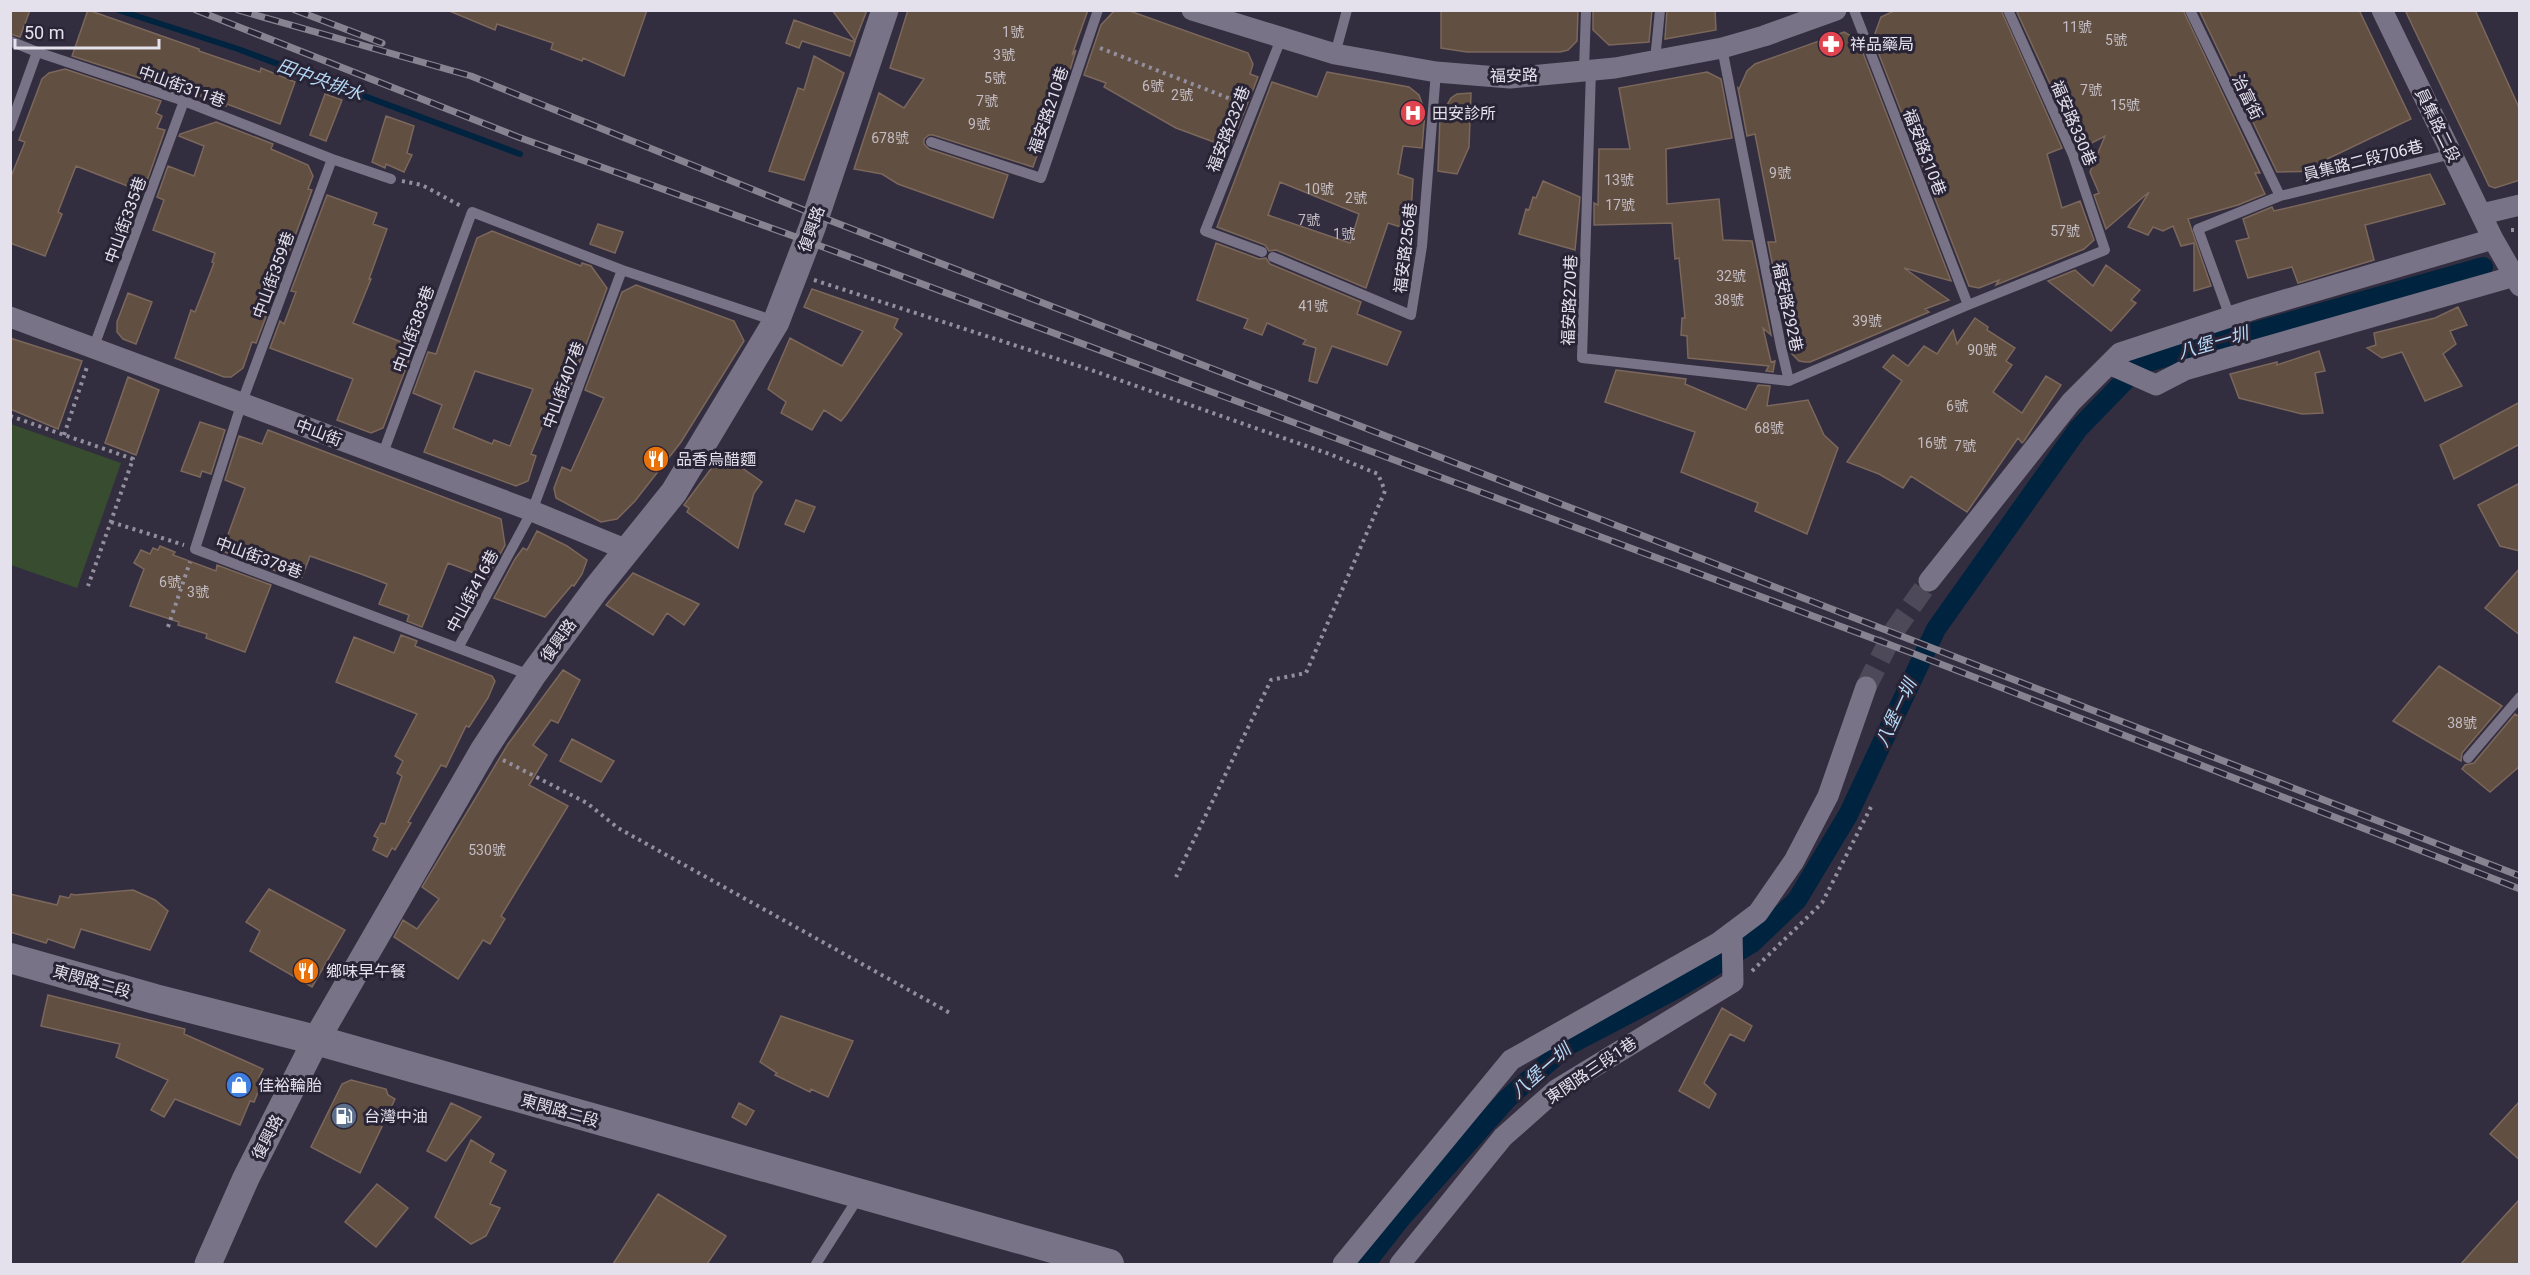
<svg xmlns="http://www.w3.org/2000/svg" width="2530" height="1275" font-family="Roboto,'Noto Sans TC',sans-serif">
  <rect width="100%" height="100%" fill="#332e3f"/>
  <path fill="#384c2f" d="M11,424L121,463L77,588L11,565Z"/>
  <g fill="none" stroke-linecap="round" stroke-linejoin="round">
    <path stroke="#00243f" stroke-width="6" d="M118,10L238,49L520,154"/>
    <path stroke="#00243f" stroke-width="20" d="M1365,1264L1401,1218L1507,1099L1567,1046L1676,989L1752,943L1797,900L1848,815L1936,629L2078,429L2141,364L2483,267"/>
  </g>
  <path fill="#614f42" stroke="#7b675b" stroke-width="1.5" fill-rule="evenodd" d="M10,10H30L20,37L10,34Z
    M88,10L199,49V51L260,72L261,68L295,82L280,124L227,104L226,106L185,90L168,86L167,87L72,56Z
    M447,10H647L624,76L583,58L582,61L551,49L553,43L497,24L495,30Z
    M832,10H867L855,41Z
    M908,10H1088L1072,55L1076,50L1070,70L1067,69L1033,167L933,135H929L924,139V144L929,149L1008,175L993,218L898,184L882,174L854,169L879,93L904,108L924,79L890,68Z
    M1115,10H1127L1248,53L1253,64L1250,74L1258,77L1230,148L1176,128L1104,87L1106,83L1084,75L1101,25Z
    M1441,10H1578L1577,41L1568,50L1560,52H1467L1441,48Z
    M1593,10H1652L1649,42L1609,45L1593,30Z
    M1667,10H1715L1716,30L1665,39Z
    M1896,10H2001L2062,148L2047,154L2062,208L2080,201L2094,240L2084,249L1996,285L1999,280L1979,288L1969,286L1873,39L1881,17Z
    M2016,10H2183L2260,173H2255L2265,194L2238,205L2188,219L2211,286L2194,291V243L2181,246L2173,226L2163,231L2153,227L2148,235L2128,227L2149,192L2106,229L2094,195L2099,193L2090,172L2105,136L2080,149Z
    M2199,10H2359L2411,119L2325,160L2329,171L2277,172Z
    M2405,10H2475L2520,110V180L2495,188L2489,186Z
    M794,20L855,42L850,56L802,41L799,48L786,43Z
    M1844,32L1858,40L1951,281L1904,268L1949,300L1925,309L1929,312L1810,362H1805L1799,361L1790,352L1768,242H1776L1755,134L1747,136L1738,88L1739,89L1747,71L1755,64Z
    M814,56L844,73L804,180L769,171L798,88L804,90Z
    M65,69L161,101L156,113L162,116L157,128L165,130L143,192L76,166L58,212L62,214L45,256L10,243V179L25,142L19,140L42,79L49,73Z
    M1327,72L1409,87L1419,95L1425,112L1422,148L1403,146L1398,174L1413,179L1410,230L1388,223L1366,288L1276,250L1269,251L1265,245L1217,227L1272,82L1317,97ZM1280,182L1359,214L1350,243L1268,215Z
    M1707,72L1721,79L1732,138L1666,149L1667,204L1719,199L1723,240L1752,241L1771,335L1763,328L1771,362L1775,361L1773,372L1766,371L1769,366L1688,358L1687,336L1681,335L1682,318H1685L1679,258L1675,259L1672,223L1594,225V203L1598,205L1599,149H1630L1619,88Z
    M1471,93L1469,147L1457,174L1438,171L1440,117L1451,98L1457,94Z
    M325,94L342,100L326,141L310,135Z
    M386,116L414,126L407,153L412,155L404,172L386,164L385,168L372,162Z
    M216,122L273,144L271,149L308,165L313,176L308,189L312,190L276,287L268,285L258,309L267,314L256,343L252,342L243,368L231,377H224L175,358L191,310L195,312L214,263L212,262L215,253L153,230L164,200L157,197L168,166L194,176L204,146L179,136L180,134Z
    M2430,174L2445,204L2365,225L2374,260L2298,283L2292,267L2248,278L2236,241L2249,238L2243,219L2272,207L2274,211Z
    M1543,181L1580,197L1575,250L1519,234L1526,209L1529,210L1533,197L1536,198Z
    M327,195L377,213L373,224L387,229L369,279H371L353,323L414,347L383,428L371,433L337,420L353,379L270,348L280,321L284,324L296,292L291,291Z
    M598,224L623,232L615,253L590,244Z
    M492,231L581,266L582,263L591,266L607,288L571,385L566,383L561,397L555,396L540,432L531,454L536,456L528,481L516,486L424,452L442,405L413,393L428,352L436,354L477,238ZM475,371L533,389L510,446L494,440L492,444L453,428Z
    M1216,243L1259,259L1266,258L1270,264L1361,302L1357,314L1401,332L1387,365L1332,346L1317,383L1309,381L1316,348L1303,344L1306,340L1267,323L1262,335L1244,328L1248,319L1197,300Z
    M2106,265L2140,290L2131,300L2136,303L2111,331L2048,281L2075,270L2093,286Z
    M636,285L734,321L744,341L681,442L635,501L617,519L601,522L556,498L554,488L562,467L571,471L604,398L585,390L622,292Z
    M812,289L898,319L894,328L902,334L846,415L841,421L824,410L812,430L781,413L786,402L768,389L790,338L842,366L863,331L804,307Z
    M128,293L152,302L136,344L123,339L117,332V322Z
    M2458,307L2467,325L2450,331L2456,344L2443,354L2462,386L2425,401L2402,352L2382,358L2367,348L2376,345L2374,333L2435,318Z
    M1975,318L1988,327L1987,330L2015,348L2006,361L2012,365L1993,392L2022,413L2046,376L2061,385L2024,441L2022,443L2018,438L1967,512L1911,476L1903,488L1879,474L1847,462L1902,381L1883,367L1893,355L1908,366L1924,346L1937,354L1953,330L1957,344Z
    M10,338L82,361L58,429L10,409Z
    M2319,351L2325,371L2315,373L2323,413L2302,414L2239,398L2230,374L2277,362V365Z
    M1616,370L1686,379L1685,384L1746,410L1758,385L1770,386L1767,406L1808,400L1824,435L1838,448L1807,534L1755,511L1758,503L1681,472L1695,432L1605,402Z
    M128,377L159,390L136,455L105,443Z
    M2520,402V444L2454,479L2440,445Z
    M200,422L225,430L211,474L202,471L200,477L181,471Z
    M268,430L501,519L505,545L487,578L448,563L422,627L407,621L409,615L379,604L387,584L361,574L310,556L302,577L277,567L276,571L222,551L245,488L225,480L239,436L262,444Z
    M722,454L762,482L754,493L738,548L687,512L689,508L684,505Z
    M2520,483V551L2500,546L2478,505Z
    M796,500L815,507L804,532L785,524Z
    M537,531L567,546L587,560L582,574L574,586L572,585L545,617L494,598L515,559L523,548L527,550Z
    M160,546L175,552L173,555L216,571L217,565L271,585L245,652L206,638L207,634L178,625L179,622L130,606L144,569L134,563L141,550L150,554L153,548L158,550Z
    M2520,568V635L2485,608Z
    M633,573L699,604L684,625L667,613L653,635L606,605Z
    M401,635L417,641L415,646L492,676L495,681L488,698L469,727L466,726L446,767L441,765L408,822L411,823L395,850L392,848L387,857L373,850L378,838L374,836L381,823L385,824L402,776L397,773L403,761L395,756L417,714L336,682L354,637L394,653Z
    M2439,666L2502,706L2462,753L2461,761L2393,721Z
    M563,670L580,680L558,723L551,720L533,745L547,755L529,785L568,806L501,916L505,919L490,944L483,940L458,979L394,937L403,920L417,929L439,899L422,887L508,744Z
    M2515,714L2520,717V766L2490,792L2462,769L2465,765L2474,763Z
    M572,739L614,761L601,782L560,761Z
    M269,889L345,930L312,987L250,951L260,931L246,922Z
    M133,890L155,900L168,911L150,950L81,929L74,948L48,939L46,943L10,932V894L57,905L60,896L69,898L71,894L75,895Z
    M48,995L185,1029L184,1034L263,1069L259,1077L263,1080L254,1102L250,1101L240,1125L175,1099L164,1117L151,1110L168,1080L116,1057L120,1044L41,1026Z
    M1722,1008L1752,1026L1744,1041L1730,1034L1704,1083L1716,1094L1709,1108L1679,1091Z
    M781,1016L853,1041L828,1097L811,1089L810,1092L775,1075L777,1073L760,1062Z
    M351,1080L386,1089L388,1095L395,1099L360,1173L311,1147L342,1084Z
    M2520,1101V1160L2490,1134Z
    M451,1103L481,1117L446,1161L427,1151Z
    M739,1103L754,1111L746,1125L732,1117Z
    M471,1140L494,1154L490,1162L506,1171L490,1204L500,1208L486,1236L471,1244L435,1217Z
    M377,1184L408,1208L376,1247L345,1222Z
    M658,1194L726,1236L707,1264H613Z
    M2520,1199V1264H2461L2477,1246Z"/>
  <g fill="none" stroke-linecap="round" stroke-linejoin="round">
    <path stroke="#4e4959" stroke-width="21" stroke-dasharray="21 10" stroke-linecap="butt" d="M1866,687L1894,631L1929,581"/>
    <path stroke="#938f9d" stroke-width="4" stroke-dasharray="3 4.5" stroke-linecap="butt" d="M1100,48L1241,103
      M402,181L422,185L461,206
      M2511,230H2520
      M814,280L1088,369L1332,455L1378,474L1385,491L1306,673L1271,680L1176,877
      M10,416L133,459L88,586
      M64,435L88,364
      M111,522L184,545
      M168,627L190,562
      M503,760L587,803L618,828L950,1013
      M1752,971L1822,903L1871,807"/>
    <path stroke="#797387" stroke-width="10" d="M1854,10L1968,305
      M2190,10L2280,196
      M10,41L37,52
      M1722,48L1781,347L1789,381L1968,305L2105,250L2073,155L2008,10
      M1335,54L1347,10
      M1655,60L1660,10
      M1584,70L1586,10
      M1591,70L1582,358L1789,381
      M10,127L37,52L184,101L332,159L391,179
      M931,142L1041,178L1098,10
      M332,159L242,402L195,549L532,676
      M1262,252L1205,231L1281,39
      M1273,257L1411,315L1422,246L1436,72
      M2230,317L2198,229L2280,196L2452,154
      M93,349L184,101
      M382,456L472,212L622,270L775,321
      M458,648L532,511L622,270
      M2468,758L2520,697
      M816,1264L860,1195"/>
    <path stroke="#797387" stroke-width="21" d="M1192,10L1335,54L1436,72L1510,78L1615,68L1722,48L1764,36L1836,10
      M2382,10L2493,239L2520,286
      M2482,214L2520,205
      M10,317L532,511L627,550
      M2111,365L2156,385L2185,370L2515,276
      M1929,581L2071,402L2120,353L2254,309L2493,239
      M1343,1264L1511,1060L1718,943L1758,913L1794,861L1828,796L1866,687
      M1400,1264L1503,1137L1556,1090L1733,982L1732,933"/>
    <path stroke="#797387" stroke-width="27" d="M208,1264L246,1178L316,1040L483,751L532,676L596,589L674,492L776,322L812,228L885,10"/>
    <path stroke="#797387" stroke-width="30" d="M10,958L155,999L316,1040L1109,1264"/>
    <g stroke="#878391" stroke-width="7">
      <path id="rail" d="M196,10L518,137L807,241L1912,653L2520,889
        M238,10L471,76L816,215L2520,876
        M295,10L382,43"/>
    </g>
    <use href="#rail" stroke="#292435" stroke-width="4.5" stroke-dasharray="14" stroke-linecap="butt"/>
  </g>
  <defs>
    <g id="pharmacy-disc" transform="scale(1.35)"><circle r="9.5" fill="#e0444e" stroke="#292435"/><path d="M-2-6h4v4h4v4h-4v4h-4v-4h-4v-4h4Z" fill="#fff"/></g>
    <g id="hospital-disc" transform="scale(1.35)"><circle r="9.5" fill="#e0444e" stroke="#292435"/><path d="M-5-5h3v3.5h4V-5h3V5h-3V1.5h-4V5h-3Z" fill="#fff"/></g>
    <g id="restaurant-disc" transform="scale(1.35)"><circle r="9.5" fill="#e8710a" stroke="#292435"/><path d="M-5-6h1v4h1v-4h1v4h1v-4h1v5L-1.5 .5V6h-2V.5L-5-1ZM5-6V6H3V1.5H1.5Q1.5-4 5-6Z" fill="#fff"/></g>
    <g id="shop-disc" transform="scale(1.35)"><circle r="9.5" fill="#3f7fe0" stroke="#292435"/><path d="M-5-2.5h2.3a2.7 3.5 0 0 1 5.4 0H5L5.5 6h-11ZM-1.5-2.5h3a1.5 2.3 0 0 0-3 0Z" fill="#fff"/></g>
    <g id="fuel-disc" transform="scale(1.35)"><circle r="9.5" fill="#5c6f8a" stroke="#292435"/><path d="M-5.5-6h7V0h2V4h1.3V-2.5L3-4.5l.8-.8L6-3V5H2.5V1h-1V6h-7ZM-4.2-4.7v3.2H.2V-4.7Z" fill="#fff"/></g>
  </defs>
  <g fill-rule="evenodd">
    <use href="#pharmacy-disc" x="1831" y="44"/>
    <use href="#hospital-disc" x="1413" y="113"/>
    <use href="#restaurant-disc" x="656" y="459"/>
    <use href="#restaurant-disc" x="306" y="971"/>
    <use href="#shop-disc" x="239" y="1085"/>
    <use href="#fuel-disc" x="344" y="1116"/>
  </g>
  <g text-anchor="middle" stroke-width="6" stroke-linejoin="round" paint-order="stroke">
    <g font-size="14" fill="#c3bcc2">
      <text x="2077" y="32">11號</text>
      <text x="1013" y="37">1號</text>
      <text x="2116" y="45">5號</text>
      <text x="1004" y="60">3號</text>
      <text x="995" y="83">5號</text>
      <text x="1153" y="91">6號</text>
      <text x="2091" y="95">7號</text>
      <text x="1182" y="100">2號</text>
      <text x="987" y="106">7號</text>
      <text x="2125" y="110">15號</text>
      <text x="979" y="129">9號</text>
      <text x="890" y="143">678號</text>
      <text x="1780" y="178">9號</text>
      <text x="1619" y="185">13號</text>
      <text x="1319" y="194">10號</text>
      <text x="1356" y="203">2號</text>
      <text x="1620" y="210">17號</text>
      <text x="1309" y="225">7號</text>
      <text x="2065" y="236">57號</text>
      <text x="1344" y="239">1號</text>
      <text x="1731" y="281">32號</text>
      <text x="1729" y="305">38號</text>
      <text x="1313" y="311">41號</text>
      <text x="1867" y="326">39號</text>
      <text x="1982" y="355">90號</text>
      <text x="1957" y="411">6號</text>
      <text x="1769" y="433">68號</text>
      <text x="1932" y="448">16號</text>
      <text x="1965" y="451">7號</text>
      <text x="170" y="587">6號</text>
      <text x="198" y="597">3號</text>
      <text x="2462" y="728">38號</text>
      <text x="487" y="855">530號</text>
    </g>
    <g font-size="16" fill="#e4e1ec" stroke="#292435" text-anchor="start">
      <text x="1850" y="50">祥品藥局</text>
      <text x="1432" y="119">田安診所</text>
      <text x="676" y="465">品香烏醋麵</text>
      <text x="326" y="977">鄉味早午餐</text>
      <text x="258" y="1091">佳裕輪胎</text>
      <text x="364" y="1122">台灣中油</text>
    </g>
    <g font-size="16" fill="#e4e1ec" stroke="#292435">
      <text transform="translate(1514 75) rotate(-1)" y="6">福安路</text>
      <text transform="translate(182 86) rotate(20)" y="6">中山街311巷</text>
      <text transform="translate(2248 97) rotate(64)" y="6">治富街</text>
      <text transform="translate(1048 110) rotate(-71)" y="6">福安路210巷</text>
      <text transform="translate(2074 123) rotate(67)" y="6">福安路330巷</text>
      <text transform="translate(2438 125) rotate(64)" y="6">員集路二段</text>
      <text transform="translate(1228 129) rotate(-69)" y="6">福安路232巷</text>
      <text transform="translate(1925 152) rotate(69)" y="6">福安路310巷</text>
      <text transform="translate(2363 160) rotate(-14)" y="6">員集路二段706巷</text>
      <text transform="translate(125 220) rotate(-70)" y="6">中山街335巷</text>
      <text transform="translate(811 229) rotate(-70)" y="6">復興路</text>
      <text transform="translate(1405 248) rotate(-83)" y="6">福安路256巷</text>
      <text transform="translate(273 275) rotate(-70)" y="6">中山街359巷</text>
      <text transform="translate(1569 300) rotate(-88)" y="6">福安路270巷</text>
      <text transform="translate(1788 307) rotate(78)" y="6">福安路292巷</text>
      <text transform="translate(413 329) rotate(-70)" y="6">中山街383巷</text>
      <text transform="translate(563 385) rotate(-70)" y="6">中山街407巷</text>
      <text transform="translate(319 432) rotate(21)" y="6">中山街</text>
      <text transform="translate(259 557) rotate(20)" y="6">中山街378巷</text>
      <text transform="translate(472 591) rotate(-62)" y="6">中山街416巷</text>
      <text transform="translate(558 640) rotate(-54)" y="6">復興路</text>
      <text transform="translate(92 981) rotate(16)" y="6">東閔路二段</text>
      <text transform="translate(1591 1070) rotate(-34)" y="6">東閔路三段1巷</text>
      <text transform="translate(560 1110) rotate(16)" y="6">東閔路二段</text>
      <text transform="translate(267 1137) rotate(-63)" y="6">復興路</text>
    </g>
    <g font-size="18" font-style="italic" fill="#b4d8f7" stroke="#292435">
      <text transform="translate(320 80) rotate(20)" y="6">田中央排水</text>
      <text transform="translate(2213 343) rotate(-16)" y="6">八堡一圳</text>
      <text transform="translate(1896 713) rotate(-65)" y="6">八堡一圳</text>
      <text transform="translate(1541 1071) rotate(-41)" y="6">八堡一圳</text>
    </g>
  </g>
  <rect width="2530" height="1275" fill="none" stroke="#e4e1ec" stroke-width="24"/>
  <path d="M15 39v9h144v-9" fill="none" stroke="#e4e1ec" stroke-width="3"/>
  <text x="24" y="39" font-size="18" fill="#e4e1ec" stroke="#292435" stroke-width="4.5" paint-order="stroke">50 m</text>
</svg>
